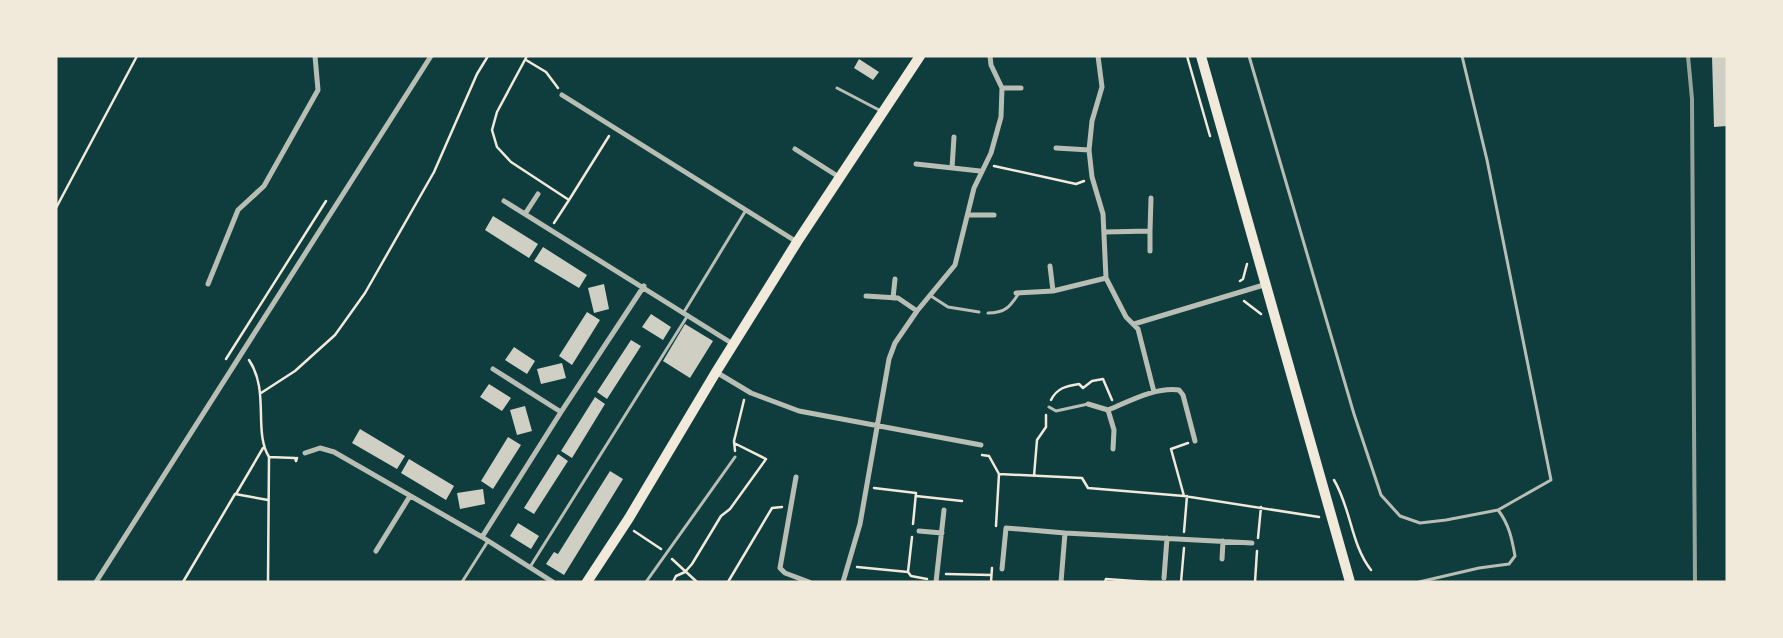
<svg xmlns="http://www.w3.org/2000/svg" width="1783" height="638" font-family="Quicksand,sans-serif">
  <rect width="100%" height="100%" fill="#0f3d3e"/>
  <path fill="#cfcfc3" d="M1712,56H1727V126L1714,127Z
    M859,59L879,72L873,80L854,68Z
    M493,216L538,244L529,258L485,230Z
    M543,247L587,275L579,288L534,261Z
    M604,284L609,309L594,313L588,288Z
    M587,312L600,320L572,365L559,356Z
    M651,314L671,327L663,340L642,327Z
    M685,324L713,341L690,378L663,361Z
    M631,340L641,346L607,399L597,392Z
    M514,347L535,361L527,374L505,360Z
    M562,363L566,378L541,384L537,369Z
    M489,384L511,398L502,411L480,397Z
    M595,397L605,404L572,458L561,451Z
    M525,406L532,431L517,435L510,410Z
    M360,429L405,456L397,469L352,443Z
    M508,437L521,445L493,489L481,481Z
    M558,454L568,461L534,514L524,508Z
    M409,459L454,486L446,500L401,473Z
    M610,471L623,479L564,575L546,564L554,552L558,554Z
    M483,489L485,504L460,509L457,493Z
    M518,523L539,536L531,549L510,536Z"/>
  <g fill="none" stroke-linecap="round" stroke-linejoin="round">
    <path stroke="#f1e9da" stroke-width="2.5" d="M527,56L497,112L492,130L497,147L511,162L569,200L554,223
      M1187,56L1210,136
      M526,60L546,72L558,88
      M994,166L1076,184L1084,181
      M569,200L609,136
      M56,208L137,56
      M1240,281L1243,279L1247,264
      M1244,301L1261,314
      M226,359L326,201
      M249,360C270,391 253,431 269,457L268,582
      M261,393L295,371L335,335L365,293L434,172L477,74L488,56
      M1051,400C1057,388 1066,386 1079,384L1083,388L1092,381L1103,379L1112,400
      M735,451L734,441L744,400
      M982,455L989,456L999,474L996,526
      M269,457L295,458L296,461L297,458
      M999,474L1082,478L1088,488L1184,496L1319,517
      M1034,476L1037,440L1046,427V415
      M1334,480C1351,508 1351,545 1371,570
      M874,488L916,493L913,524
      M236,494L263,448
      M916,496L962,501
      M1184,496L1171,449L1188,443
      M634,531L661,549
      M1184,532L1187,496
      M1258,538L1261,507
      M672,559L697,582
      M857,567L908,572L912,537
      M908,572L911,576L927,579
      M946,574L991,575
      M183,582L235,494L268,500
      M673,582L676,576L685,572L692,564L721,516L730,509L766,459L734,443
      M728,582L772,508L782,507
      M991,582L992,568
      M1105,582L1106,579L1148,582
      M1181,582L1184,548
      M1255,582L1257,551"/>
    <path stroke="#b8beb3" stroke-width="3" d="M1249,56L1354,414L1381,495L1400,516L1420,523L1446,520L1498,510L1551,480L1487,160L1462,56
      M837,88L881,111
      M931,296L948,307L979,312
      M684,312L746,210
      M988,313C1005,313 1010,307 1019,293
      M1049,407L1056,411L1088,404
      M530,567L688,315
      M462,582L488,541
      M646,582L735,457
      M1419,582L1479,568L1509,564L1515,556C1512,539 1509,524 1498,510"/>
    <path stroke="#b8beb3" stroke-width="5" d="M1098,56L1102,87L1092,121L1089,150L1092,177L1103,214L1106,278L1126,317L1138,329L1154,392
      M1002,88H1021
      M562,95L797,242
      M1056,148L1089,150
      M795,149L839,177
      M916,164L980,171
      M952,168L954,137
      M504,201L733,344
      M525,214L538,194
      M968,215H994
      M1105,232L1150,231L1151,198
      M1150,251V231
      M1050,266L1053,291
      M208,284L238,210L264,186L318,90L315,56
      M1016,293L1053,291L1106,278
      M866,296L898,298L917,311
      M893,298L895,279
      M1134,324L1267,284
      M493,369L561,412
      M716,372L751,393L799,411L981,445
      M1088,404L1108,410
      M1113,449L1114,430L1108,410C1130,401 1155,387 1179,390L1183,395L1195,441
      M305,453L320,448L334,452L482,537L553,582
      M796,477L780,568L785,573L809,582
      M919,531L942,533
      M482,537L561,412L644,286
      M376,551L410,496
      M1222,559L1223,541
      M1002,569L1006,528L1065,533L1252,543
      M1164,578L1167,538
      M96,582L431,56
      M843,582L860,524L889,359L895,343L917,311L955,265L974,188L991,153L1001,117L1002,88L991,65L990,56
      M936,582L944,510
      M1061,582L1065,533"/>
    <path stroke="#f1e9da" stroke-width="10" d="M1201,56L1350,582
      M587,582L629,518L716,372L797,242L920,56"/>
    <path stroke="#97a49c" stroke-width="4" d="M1688,56L1692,99L1695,582"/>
  </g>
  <rect width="1783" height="638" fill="none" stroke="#f1e9da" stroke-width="115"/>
</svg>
